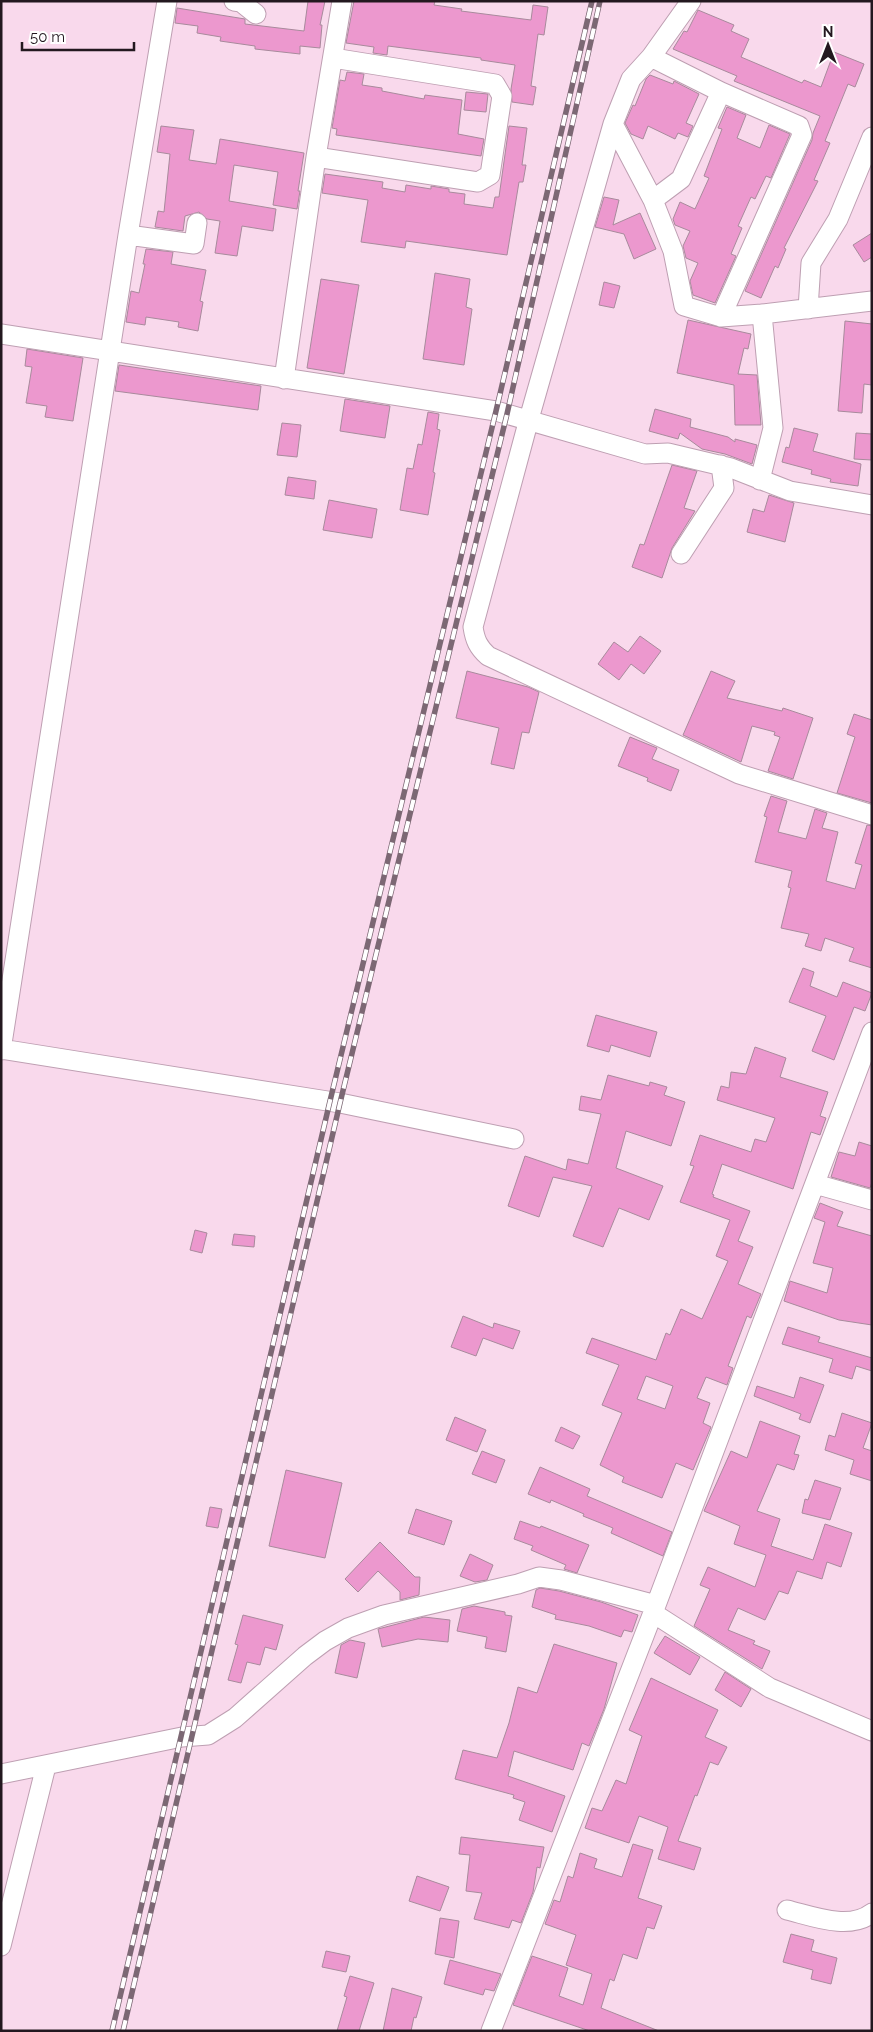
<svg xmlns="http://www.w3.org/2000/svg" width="873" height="2032" font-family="Raleway,sans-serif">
  <rect width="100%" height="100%" fill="#f9d9ec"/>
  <path fill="#ec98ce" stroke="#a88a9c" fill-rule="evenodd" d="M308,1H325L320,25H322L320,48L300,46V54L255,49V46L220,41L221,37L197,33L198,26L175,23L177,8L245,19V24L304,31Z
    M354,1H435L434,5L462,9L461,11L531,20L533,5L548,7L544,35L538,34L531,86L536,87L533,105L512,102L511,89L515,65L481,60V58L388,46L387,55L373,53L374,47L346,43Z
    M698,10L734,25L731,31L749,39L741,57L802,83L804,80L821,87L834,52L864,64L855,87L848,84L825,141L830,143L814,180L818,181L784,248L786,249L778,268L775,266L761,298L745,291L812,140L813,133L820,116L734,81L737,76L673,49L684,31L687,32Z
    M347,72L364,74L362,85L382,88V91L424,99L425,95L462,100L458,134L484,139L481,156L336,135L337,129L332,128L340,80L345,81Z
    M650,75L673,84L674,81L699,94L686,123L693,126L688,137L678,133L675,139L648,126L643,139L631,134L625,123L633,105L635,106L646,79Z
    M466,92L488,94L486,112L464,110Z
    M727,107L746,115L737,138L760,148L769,125L790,134L771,178L766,176L755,199L751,197L738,226L742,228L731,254L736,256L715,303L693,295L690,281L698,263L686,258L683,246L690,231L675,225L673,219L680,202L695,209L709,178L704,176L722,129L718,128Z
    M161,126L194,130L189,160L216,164L220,139L304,153L298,191H300L297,209L273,205L278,172L234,165L229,201L276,209L273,231L242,226L237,256L215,253L220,221L207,219L199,212L185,216L183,231L155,227L158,211L164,212L170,154L157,152Z
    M509,126L527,128L522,165H526L523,182H519L507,255L406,241L405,248L361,242L368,200L322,193L325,174L383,182L382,188L405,192L406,185L431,189V186L449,189V192L465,194L464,204L493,208L495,197H499Z
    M604,197L619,200L613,225L640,213L656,249L634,259L624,234L595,227Z
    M872,233V257L864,262L853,245Z
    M146,249L173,252L171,264L206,270L200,301L203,302L198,331L178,327L179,322L146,317L145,325L126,322L131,291L139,293L145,264H143Z
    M435,273L470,279L466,307L472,309L464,365L423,359Z
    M321,279L359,285L344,374L307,368Z
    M604,282L620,286L614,308L599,305Z
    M688,320L751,334L748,349L744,348L738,374L757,375L761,425H735L734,385L677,373Z
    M845,321L872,324V385L864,384L862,413L838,411Z
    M27,349L83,358L73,421L45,417L47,406L26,403L32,367L25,366Z
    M119,365L261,386L258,410L115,391Z
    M345,399L390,406L385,438L340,431Z
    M655,409L691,419L690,427L728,437L735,442V439L757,445L752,464L725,454L702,449L680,433L678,439L649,431Z
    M428,412L439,414L437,429L440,430L433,472L435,473L428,515L400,510L407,468L413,469L418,444L422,445Z
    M282,423L301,425L297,457L277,455Z
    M794,428L818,434L813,451L861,464L858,486L830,482L831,479L811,474L812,470L782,462L786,447L789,448Z
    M856,433L872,434V460L854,459Z
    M672,465L697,471L684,508L695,511L672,548L662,578L632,567L640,544L644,545Z
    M288,477L316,481L314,499L285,495Z
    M769,495L794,503L785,542L747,532L753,509L764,512Z
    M329,500L377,509L372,538L323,530Z
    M640,636L661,651L644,674L631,664L619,680L598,664L614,642L628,652Z
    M467,671L528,687L539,692L529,733L522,732L514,769L491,764L499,728L456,718Z
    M711,671L735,681L727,698L782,711L783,708L813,718L793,779L768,771L780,737L774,735L775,732L752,726L741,762L683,735Z
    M854,714L872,720V803L837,793L855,737L847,734Z
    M630,737L657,748L652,759L679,770L671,791L647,781L648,778L618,766Z
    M771,796L787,801L778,832L806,839L815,809L827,813L822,828L838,832L826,881L855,889L862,865L855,863L867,825L872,826V968L849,961L854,948L825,938L821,951L805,946L809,934L781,928L791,888L788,887L792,871L755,862L767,817L764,816Z
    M803,968L814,972L810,986L837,997L843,982L872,993L865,1011L854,1007L834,1060L812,1051L826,1016L789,1002Z
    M596,1015L657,1032L650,1057L611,1045L609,1052L587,1046Z
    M755,1047L786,1058L780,1077L828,1092L820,1116L826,1118L820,1135L811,1132L793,1189L722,1164L712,1194L714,1195L713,1197L750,1211L738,1241L753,1247L738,1284L761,1294L751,1318L747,1316L728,1366L733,1368L727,1385L706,1377L697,1398L710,1403L703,1423L711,1427L693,1470L676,1463L662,1498L622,1482L624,1477L600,1465L622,1413L602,1405L619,1365L586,1353L592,1338L656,1360L666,1333L670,1335L681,1309L702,1319L728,1261L716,1256L730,1220L680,1202L694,1166L690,1165L700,1135L751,1152L755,1139L766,1142L775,1118L717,1100L721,1086L729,1088L731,1072L746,1074ZM646,1376L673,1386L665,1409L637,1399Z
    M608,1075L649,1086L650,1082L667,1087L664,1095L685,1102L671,1146L626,1131L616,1168L663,1186L649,1220L619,1208L603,1247L573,1236L592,1186L553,1177L539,1217L508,1206L525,1156L566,1170L568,1159L588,1164L601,1114L579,1110L581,1096L601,1100Z
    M859,1142L872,1146V1182L870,1188L831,1177L839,1152L855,1156Z
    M820,1203L843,1212L837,1226L872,1236V1325L839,1320L784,1301L790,1281L827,1293L833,1268L813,1263L825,1222L814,1218Z
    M195,1230L207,1233L202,1253L190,1250Z
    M234,1234L255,1236L254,1247L232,1245Z
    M463,1316L493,1328L494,1323L520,1331L513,1349L483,1338L476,1356L451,1347Z
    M788,1327L820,1337L818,1342L872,1358V1371L856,1366L852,1379L829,1372L833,1359L782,1344Z
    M800,1377L824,1385L810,1423L799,1419L801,1414L754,1396L757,1386L794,1398Z
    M842,1413L872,1423L863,1448L872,1451V1481L850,1474L854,1460L825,1450L829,1435L835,1437Z
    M455,1417L486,1430L477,1452L446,1440Z
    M760,1421L800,1436L794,1454L799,1455L794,1470L777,1464L757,1511L780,1519L771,1546L813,1560L825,1524L852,1533L841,1567L827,1562L822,1579L797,1571L788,1594L779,1591L765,1620L738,1608L728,1630L755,1641L753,1644L770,1651L762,1669L694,1626L710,1589L700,1585L708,1567L755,1587L766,1555L734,1544L740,1526L704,1511L731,1451L747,1458Z
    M561,1427L580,1436L573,1449L555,1441Z
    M482,1451L505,1460L496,1483L472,1474Z
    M540,1467L590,1489L587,1496L672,1532L663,1556L611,1533L613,1528L583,1516L584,1514L551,1500L550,1503L528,1494Z
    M286,1470L342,1483L325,1558L269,1546Z
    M815,1480L841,1488L830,1520L802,1513L805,1499L808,1500Z
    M210,1507L222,1509L218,1528L206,1526Z
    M416,1509L452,1521L444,1545L408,1533Z
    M520,1521L540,1528L541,1526L589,1545L577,1573L564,1569L566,1565L531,1550L533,1546L514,1539Z
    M380,1542L415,1577H420L419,1595L400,1600V1592L378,1571L358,1592L345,1579Z
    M470,1554L493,1565L487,1580L475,1582L460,1576Z
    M540,1588L559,1591L601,1602L638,1615L632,1632L624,1630L621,1637L589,1626L555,1619L556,1615L532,1607L536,1590Z
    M474,1606L505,1612V1615L512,1616L506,1652L485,1648L487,1637L457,1631L462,1609Z
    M243,1615L283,1625L276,1650L265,1647L260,1665L247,1662L241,1683L228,1680L238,1645L235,1644Z
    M424,1617L450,1620L448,1642L418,1639L382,1647L378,1629Z
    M665,1636L700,1657L690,1675L654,1653Z
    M350,1640L365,1643L357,1678L335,1673L341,1645Z
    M554,1644L617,1663L604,1709L589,1746L582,1743L573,1770L514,1751L508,1776L565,1796L552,1832L519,1820L525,1802L513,1798L514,1795L455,1779L463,1750L497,1758L509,1723L518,1687L537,1693Z
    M725,1672L751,1689L741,1707L715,1690Z
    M651,1678L718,1710L705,1737L727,1747L718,1765L710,1762L697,1796L695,1795L678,1841L701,1848L694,1870L658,1859L668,1827L639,1816L629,1843L585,1828L592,1808L602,1811L616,1780L626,1784L642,1736L629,1730Z
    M461,1837L544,1847L540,1868L537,1867L533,1892L521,1923L512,1920L509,1928L474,1919L482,1893L466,1891L470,1855L459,1854Z
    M633,1844L653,1850L638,1898L662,1906L654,1929L647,1927L637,1959L623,1954L614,1981L610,1979L601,2008L659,2031H590L513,2005L532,1956L568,1968L559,1996L583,2005L592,1974L566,1965L576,1935L545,1924L554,1900L560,1902L568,1876L573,1878L580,1853L597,1859L594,1868L622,1877Z
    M417,1876L449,1887L440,1911L409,1901Z
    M440,1918L459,1921L454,1958L435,1954Z
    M791,1934L814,1940L811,1951L837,1958L831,1984L811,1979L813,1970L783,1962Z
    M326,1951L350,1956L346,1972L322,1967Z
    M450,1960L501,1974L494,1991L485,1989L483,1995L444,1984Z
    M350,1976L374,1983L359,2031H337L347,1997L344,1996Z
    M392,1988L422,1997L416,2018L414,2017L411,2031H383Z"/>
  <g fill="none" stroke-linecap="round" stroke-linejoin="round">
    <g stroke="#be9fb2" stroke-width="21">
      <path id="minor" d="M234,1L241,2L256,14
        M691,1L651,57L631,79L613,124L529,419L473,627C475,640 478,647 488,656L739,774L872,815
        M651,57L721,92L799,126L802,135L721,317
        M613,124L653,200L673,251L684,306L721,317L762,314L773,428L760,480
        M316,157L478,182L490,175L502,96L495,84L333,58
        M653,200L681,179L721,92
        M128,235L194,244L197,223
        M808,309L811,263L838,219L872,137
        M762,314L872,301
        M1,334L496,411L645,454L668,453L731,468L790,491L872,505
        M284,379L316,157L342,1
        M681,554L724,488L721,465
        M1,1049L340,1103L514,1139
        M1,1050L128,235L167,1
        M815,1184L872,1200
        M653,1613L770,1688L872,1731
        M1,1774L182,1737L208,1735L235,1718L305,1656L325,1641L348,1628L384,1615L518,1584L539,1577L561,1580L656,1605
        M787,1910C812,1916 849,1931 872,1913
        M1,1946L46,1766
        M491,2031L656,1605L872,1032"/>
    </g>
    <use href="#minor" stroke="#fff" stroke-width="19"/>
    <g stroke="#7c6874" stroke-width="5.5">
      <path id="rail" d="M112,2031L330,1101L496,411L592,1
        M123,2031L340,1103L507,414L600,1"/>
    </g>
    <use href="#rail" stroke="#fff" stroke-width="4" stroke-dasharray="11" stroke-linecap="butt"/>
  </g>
  <rect width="873" height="2032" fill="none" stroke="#23181f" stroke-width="5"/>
  <g transform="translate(828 45)" stroke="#ffffff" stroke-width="4" paint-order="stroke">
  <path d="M0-4L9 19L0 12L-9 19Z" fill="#23181f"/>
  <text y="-8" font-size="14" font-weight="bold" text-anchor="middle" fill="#23181f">N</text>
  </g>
  <path d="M22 42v8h112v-8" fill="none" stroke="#23181f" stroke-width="2.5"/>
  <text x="30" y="42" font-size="15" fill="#23181f" stroke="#ffffff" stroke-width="4" paint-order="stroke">50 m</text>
</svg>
